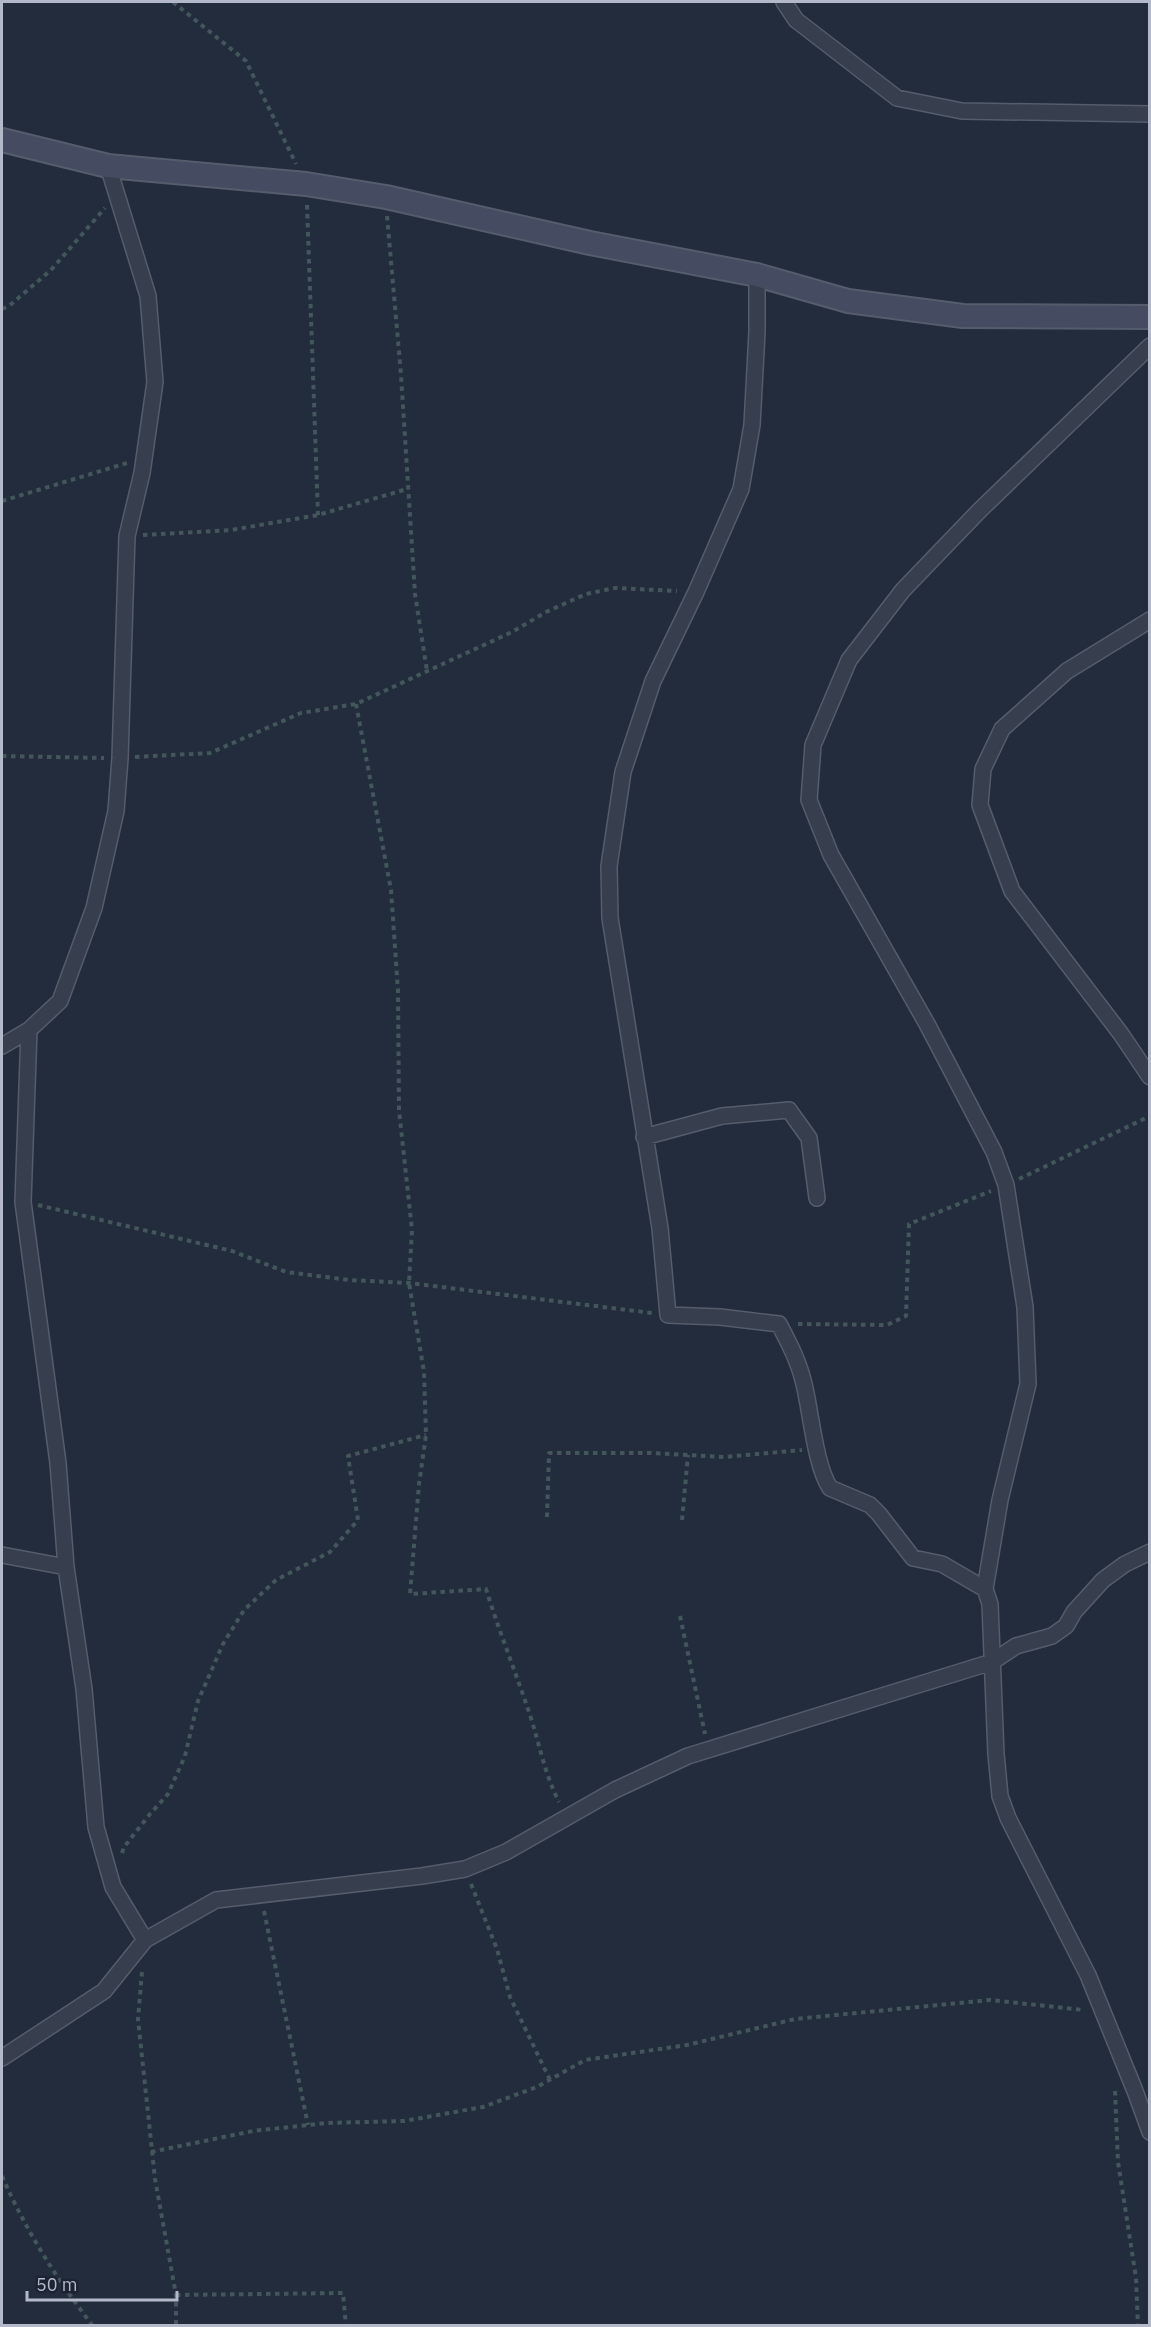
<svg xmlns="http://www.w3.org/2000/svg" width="1151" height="2327" font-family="'IBM Plex Sans',sans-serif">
  <rect width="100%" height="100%" fill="#232c3d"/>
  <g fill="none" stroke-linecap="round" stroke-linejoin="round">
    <g stroke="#555c6b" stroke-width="18">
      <path id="minor" d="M784,2L796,20L897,98L962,111L1150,114
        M108,166L148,296L155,382L142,473L127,536L120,758L116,811L94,908L60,1001L29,1030L23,1202L58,1463L66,1567L84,1689L96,1827L113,1887L145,1940
        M757,275V332L752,425L741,489L696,592L653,681L623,772L609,866L610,918L660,1228L668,1315L720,1317L779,1324C789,1343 799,1362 804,1384C811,1412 815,1465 830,1488L870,1505L879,1514L913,1558L942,1564L985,1589L990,1604L996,1754L1000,1796L1008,1818L1088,1975L1135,2091L1150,2132
        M1150,620L1067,671L1002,729L983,769L980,805L1012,891L1121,1034L1150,1077
        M2,1046L29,1030
        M644,1137L722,1116L789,1110L809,1138L817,1198
        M2,1555L66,1567
        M985,1589L1000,1500L1028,1384L1025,1307L1006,1185L994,1152L927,1024L831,855L809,800L813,745L849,660L903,590L979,511L1150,346
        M2,2058L104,1991L145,1940L216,1900L422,1876L465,1869L506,1852L615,1790L688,1756L992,1662L1016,1646L1052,1636L1066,1626L1074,1612L1103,1580L1125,1564L1150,1552"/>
    </g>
    <g stroke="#555c6b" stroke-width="26">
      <path id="secondary" d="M2,140L108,166L306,184L386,197L590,243L757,275L848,301L963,316L1150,317"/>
    </g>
    <path stroke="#43565b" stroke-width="4" stroke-dasharray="4.5 4.5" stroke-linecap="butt" d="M173,2L246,61L296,164
      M307,205L318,515
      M387,216L401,375L415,594L427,671
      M2,309L9,306L51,270L105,208
      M2,501L127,463
      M143,535L231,530L318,515L407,489
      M356,704L391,890L398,991L399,1110L412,1230L409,1283L424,1372L426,1435L419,1484L410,1594L486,1589C499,1631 516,1673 530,1715C540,1746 544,1772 559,1802
      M2,756L104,758
      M135,757L210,753L301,713L356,704L512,632L546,612L586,594L615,588L677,591
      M1019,1179L1150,1116
      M38,1205L232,1251L286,1272L349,1280L409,1283L652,1313
      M798,1324L887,1325L906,1316L909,1224L991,1191
      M547,1517L549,1453H650L724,1457L802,1450
      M682,1520L688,1455
      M680,1616L705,1734
      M122,1853L124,1847L150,1814L168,1794L185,1756L198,1701L223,1644L244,1610L276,1580L330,1552L358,1520L348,1456L426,1435
      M471,1884L497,1949L510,1997L550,2080
      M264,1911L308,2125
      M142,1972L138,2019L155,2179L176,2295V2326
      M1115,2091L1118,2162L1136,2278L1138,2326
      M151,2152L253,2131L326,2123L404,2121L483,2107L537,2087L585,2060L687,2045L795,2019L990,2000L1084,2010
      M2,2176C25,2229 57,2280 93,2326
      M176,2295L343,2293L346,2326"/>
    <use href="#minor" stroke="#373e4d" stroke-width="15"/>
    <use href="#secondary" stroke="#454c61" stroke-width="22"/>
  </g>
  <rect width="1151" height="2327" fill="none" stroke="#b3b9c9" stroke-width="6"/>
  <path d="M27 2291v9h150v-9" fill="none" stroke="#b3b9c9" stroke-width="3"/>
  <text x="36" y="2291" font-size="18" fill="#b3b9c9" stroke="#1c2332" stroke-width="4.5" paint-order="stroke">50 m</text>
</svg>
